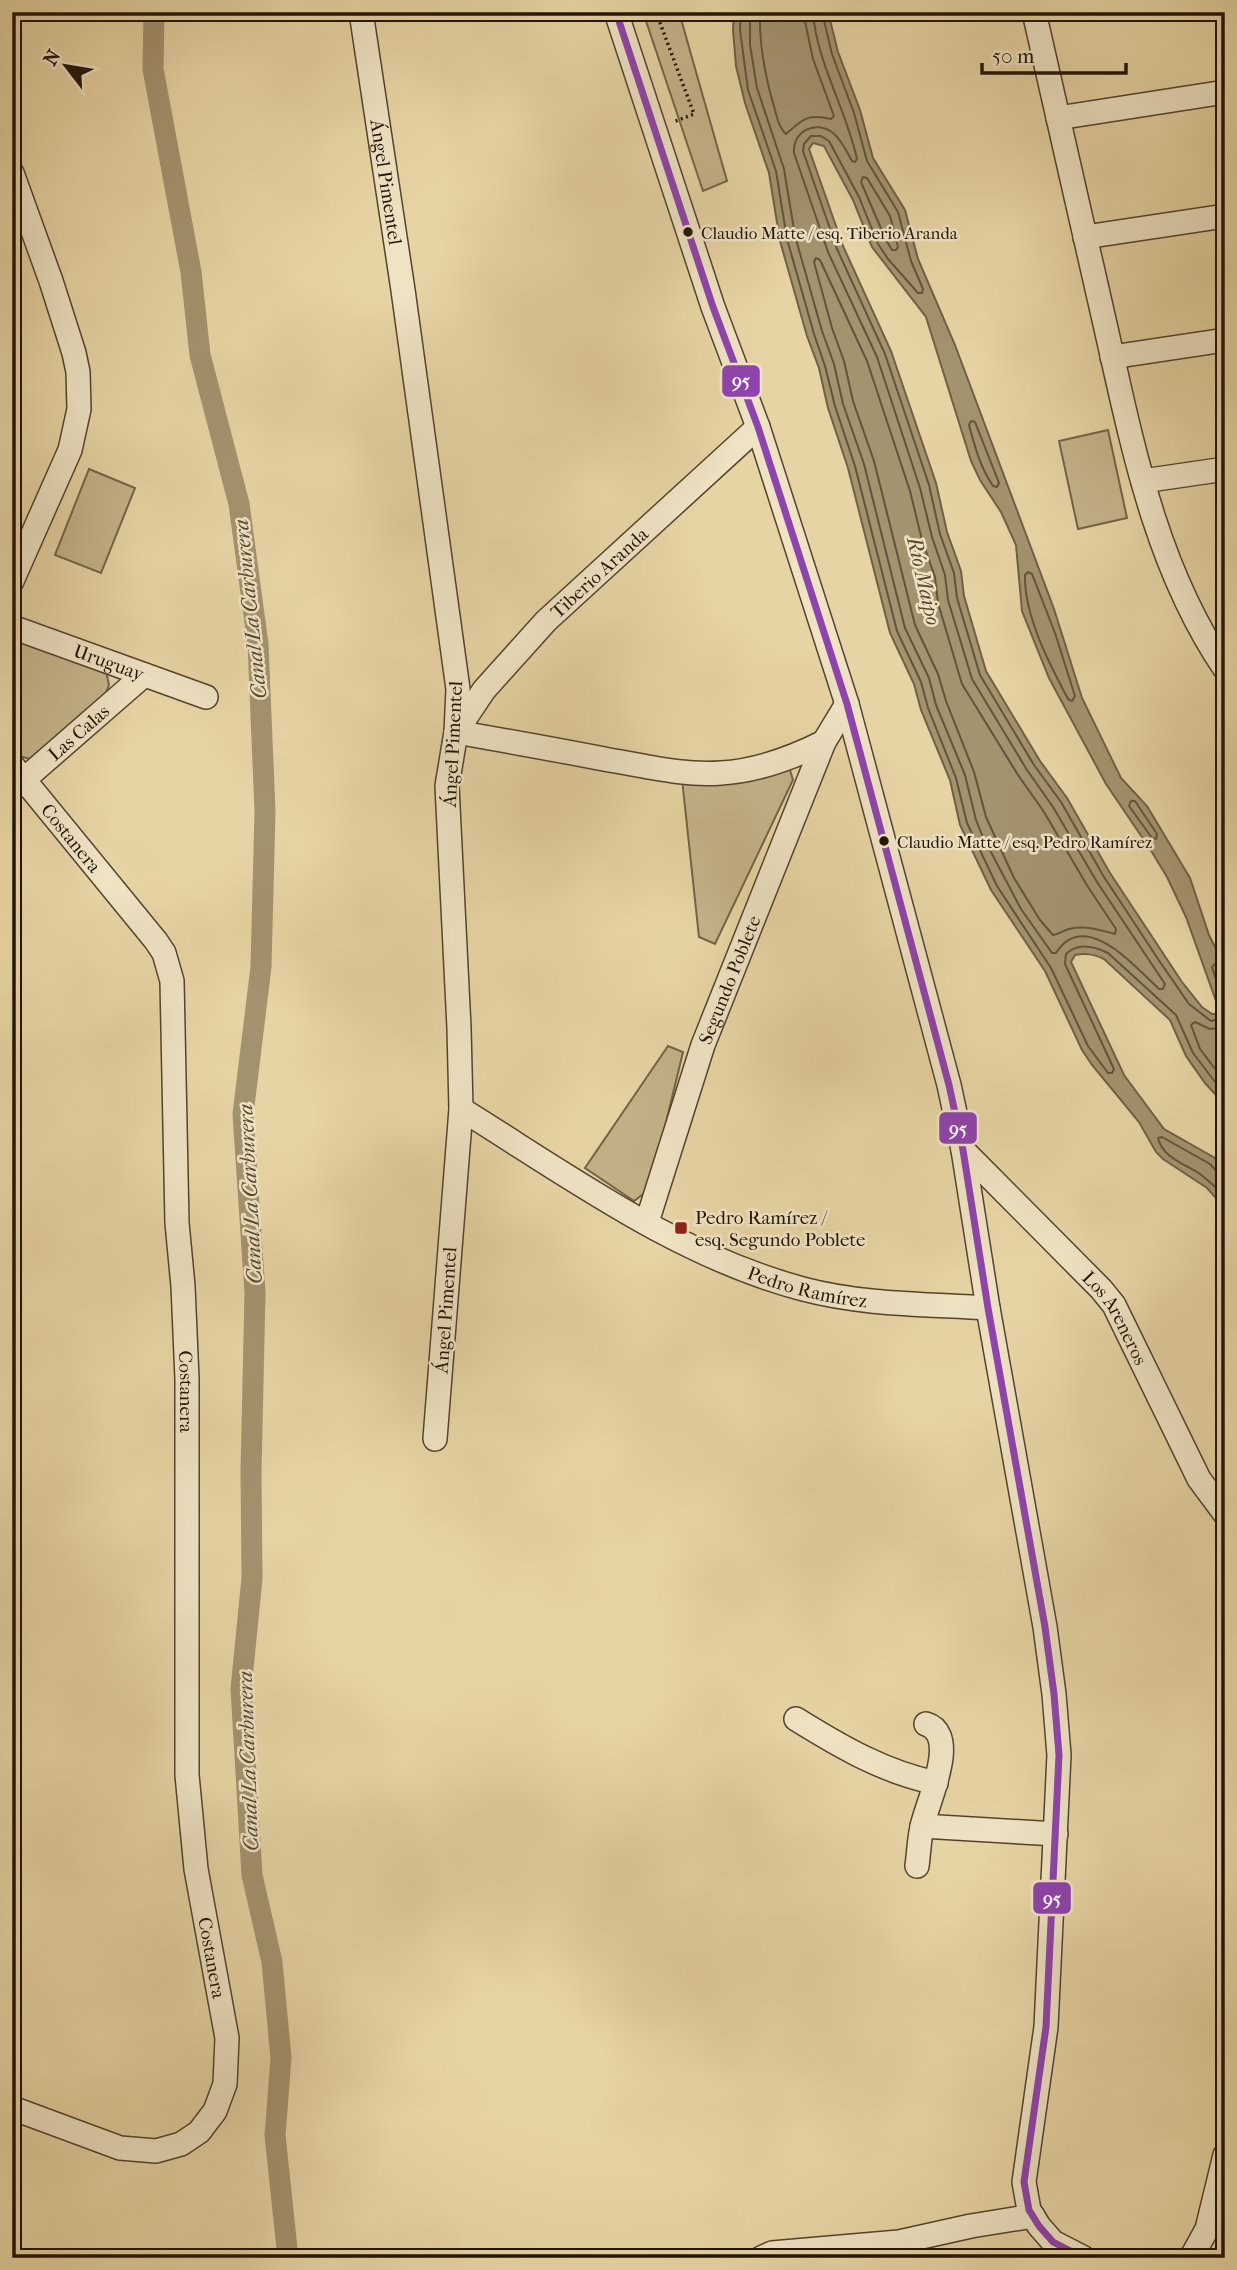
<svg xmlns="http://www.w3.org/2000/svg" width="1237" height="2270" font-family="'IM FELL French Canon',serif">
  <rect width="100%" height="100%" fill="#e7d4a4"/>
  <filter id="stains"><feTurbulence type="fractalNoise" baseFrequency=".00286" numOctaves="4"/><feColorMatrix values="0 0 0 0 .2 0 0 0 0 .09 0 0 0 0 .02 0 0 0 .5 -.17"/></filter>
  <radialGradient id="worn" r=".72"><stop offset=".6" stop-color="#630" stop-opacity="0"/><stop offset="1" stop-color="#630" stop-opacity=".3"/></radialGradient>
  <path fill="#c5b389" stroke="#736448" stroke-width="2" d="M643,12H679L727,181L703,191Z
    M1108,430L1127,518L1078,529L1059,441Z
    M89,469L135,488L101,573L55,555Z
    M12,634L106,671L109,685L104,698L34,760L19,756L12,748Z
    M789,767L793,780L715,944L699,937L682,779Z
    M668,1046L683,1052L650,1189L634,1201L585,1168Z"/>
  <path fill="#a4936f" stroke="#706045" stroke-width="2" fill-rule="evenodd" d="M734,12H828L838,52L860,110L873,158L905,210L918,259L955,345L1054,609L1082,698L1121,778L1147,806L1190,878L1209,935L1225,967V1105L1205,1083L1186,1056L1170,1020L1104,959C1093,954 1086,953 1075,955L1071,962L1124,1075L1164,1129L1215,1158L1225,1170V1208L1207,1188L1163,1159L1156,1152L1139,1122L1092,1065L1082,1050L1045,971L991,890L960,825L950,780L921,710L914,684L890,633L848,468L828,408L819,368L807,336L780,241L769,173L745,103L736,66L733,30ZM813,143L824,146L853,200L872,247L926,317L971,461L980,480L1001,512L1016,545L1022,611L1049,678L1106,784L1150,849L1167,877L1186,917L1216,1001V1014H1212L1202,1007L1182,982L1110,873L1067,798L1040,761L986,671L964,596L961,571L947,532L936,483L891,351L843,246L809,149Z"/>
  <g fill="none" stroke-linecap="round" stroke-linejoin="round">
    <path stroke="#62543b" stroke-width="2" d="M741,12L740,30L748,90L776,171L787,239L814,334L825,366L835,406L855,466L897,631L921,682L928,708L956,778L967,823L997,886L1051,968L1088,1046L1108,1073H1112L1114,1069L1065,964L1066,954C1078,942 1094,946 1108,953L1176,1015L1193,1053L1225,1095
      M750,12V45L757,88L784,169L795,236L822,331L834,364L843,404L864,464L905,628L929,678L936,705L965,775L976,820L982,835L1021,909L1052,953H1056C1085,907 1136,968 1159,989H1163L1165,984L1097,882L1053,807L1027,770L972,679L948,600L945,575L932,537L920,488L877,357L828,252L794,153C792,132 815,119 833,133C841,139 847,152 852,161L855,162L857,159C847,111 816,61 813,12
      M760,12C759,47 765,77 775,110C777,118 779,128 786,134C802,120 807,113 831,119L834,116L813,59L803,12
      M822,12L832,54L854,113L867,161L898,212L911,261L923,289L922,293H918L888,259L878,244L859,197L829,141L821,136H811L804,144L803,151L837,249L885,354L929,485L940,534L954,573L957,598L980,675L1034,765L1061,802L1104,877L1160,962L1189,1004L1211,1021L1221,1018L1224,1005L1212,967L1215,964L1225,967
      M863,177L867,178L890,216L898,247L896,250H892L886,240L861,182Z
      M816,258L820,260L867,361L910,491L922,540L935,577L938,603L962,684L1018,775L1044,812L1088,887L1116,929L1115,934C1099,930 1086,925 1069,929C1063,931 1059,934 1053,935L1040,920L1014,878L986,817L974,772L946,701L938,674L915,625L874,461L853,401L844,361L832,328L814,262Z
      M971,421L975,422L999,483L997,487L993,486C980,467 975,447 969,425Z
      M1028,572L1032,574L1055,633L1075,696L1072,701L1068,699C1049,663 1024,616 1025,575Z
      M1131,801H1135L1157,834L1156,839L1152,838L1129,806Z
      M1225,1027L1210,1029L1195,1022L1191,1025L1200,1049L1225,1082
      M1225,1174L1218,1173L1210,1164L1162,1137L1158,1138C1162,1157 1185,1164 1200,1174C1209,1181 1217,1188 1225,1197"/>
    <path stroke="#a4936f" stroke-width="21" d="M154,12L153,69L191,272L200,355L239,504L258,644L265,811L261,967L243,1114L255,1293L251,1472L252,1578L241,1689L252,1875L272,1962L281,2058L275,2135L288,2258"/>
    <g stroke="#52442e" stroke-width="26">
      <g id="street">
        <path id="s1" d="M361,12L403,290L458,689L456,732L447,786L459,1028L461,1109L435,1439"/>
        <path d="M616,12L713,307L758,427L847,704L949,1085L963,1150L988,1308L1045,1627L1054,1694L1059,1755L1046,2027L1024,2182L1029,2210L1039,2226L1053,2242L1084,2258"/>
        <path d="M1034,12C1058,116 1081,220 1105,324C1132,443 1155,566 1225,669"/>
        <path d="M1058,118L1225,92"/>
        <path d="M12,173L51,281L74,353L78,372L79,409L70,450L12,581"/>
        <path d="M1085,237L1225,216"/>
        <path d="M1112,357L1225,340"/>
        <path d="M1143,481L1225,469"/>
        <path id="s2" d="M12,627L206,697"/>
        <path id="s3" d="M456,732L484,690L546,621L758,427"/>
        <path d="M456,732C507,741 558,750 609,760C646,766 684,776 721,773C758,771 792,758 824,742"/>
        <path id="s4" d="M12,765L156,941L164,953L172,981L177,1223L183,1286L187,1379V1775L196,1869L227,2038L225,2084L215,2111L199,2132L181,2144L156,2151L120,2148L12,2108"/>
        <path id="s5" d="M12,790L144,675"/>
        <path id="s6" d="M461,1109C569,1176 678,1256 803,1289C863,1305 926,1304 988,1308"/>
        <path id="s7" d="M963,1150L1101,1289L1114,1305L1199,1479L1225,1514"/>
        <path id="s8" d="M647,1222L703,1045L824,742L847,704"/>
        <path d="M796,1719C841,1747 884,1772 936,1783"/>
        <path d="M922,1826L1056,1834"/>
        <path d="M917,1866C919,1852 919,1837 923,1823C928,1801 960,1734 926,1724"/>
        <path d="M761,2258L772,2253L899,2242L971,2226L1033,2216"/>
        <path d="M1191,2258L1207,2229L1225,2155"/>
      </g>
    </g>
    <path stroke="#211407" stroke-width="3.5" stroke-dasharray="2 3.5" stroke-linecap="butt" d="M656,12L694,114L673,122"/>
    <use href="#street" stroke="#efe3c4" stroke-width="23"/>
    <g stroke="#efe3c4" stroke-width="12">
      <path id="bus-1" d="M616,12L713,307L758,427L847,704L949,1085L963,1150L988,1308L1045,1627L1054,1694L1059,1755L1046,2027L1024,2182L1029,2210L1039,2226L1053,2242L1084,2258"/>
    </g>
    <use href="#bus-1" stroke="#8e44ad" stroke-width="7"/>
  </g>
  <g fill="#211407" stroke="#efe3c4" stroke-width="2.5">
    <circle cx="688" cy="232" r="6"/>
    <circle cx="884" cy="841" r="6"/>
  </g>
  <rect fill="#8f2418" stroke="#efe3c4" stroke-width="2.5" x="674" y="1221" width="14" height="14" rx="3.5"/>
  <g text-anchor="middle" stroke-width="5" stroke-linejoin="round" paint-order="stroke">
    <g font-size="17" fill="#211407" stroke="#efe3c4" text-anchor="start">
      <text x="701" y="239">Claudio Matte / esq. Tiberio Aranda</text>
      <text x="897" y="848">Claudio Matte / esq. Pedro Ramírez</text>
    </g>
    <g font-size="19" fill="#211407" stroke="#efe3c4">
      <text dy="7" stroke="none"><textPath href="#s1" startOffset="172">Ángel Pimentel</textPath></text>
      <text dy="7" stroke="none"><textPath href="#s3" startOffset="215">Tiberio Aranda</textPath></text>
      <text dy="7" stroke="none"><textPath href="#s2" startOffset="103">Uruguay</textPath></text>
      <text dy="7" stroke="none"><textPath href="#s5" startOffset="88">Las Calas</textPath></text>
      <text transform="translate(452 744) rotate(-87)" y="7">Ángel Pimentel</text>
      <text dy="7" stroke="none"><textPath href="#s4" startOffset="94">Costanera</textPath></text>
      <text dy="7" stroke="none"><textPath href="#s8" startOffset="256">Segundo Poblete</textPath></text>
      <text dy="7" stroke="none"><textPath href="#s6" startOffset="392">Pedro Ramírez</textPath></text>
      <text transform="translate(445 1310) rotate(-86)" y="7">Ángel Pimentel</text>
      <text dy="7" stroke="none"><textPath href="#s7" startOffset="228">Los Areneros</textPath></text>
      <text dy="7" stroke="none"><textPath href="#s4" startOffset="682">Costanera</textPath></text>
      <text dy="7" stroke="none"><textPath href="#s4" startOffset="1250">Costanera</textPath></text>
    </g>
    <g font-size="19" fill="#211407" stroke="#efe3c4" text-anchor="start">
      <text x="695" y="1224">Pedro Ramírez /<tspan x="695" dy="22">esq. Segundo Poblete</tspan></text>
    </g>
    <g font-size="21" font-style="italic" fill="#554731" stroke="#efe3c4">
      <text transform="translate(924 581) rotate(77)" y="7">Río Maipo</text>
      <text transform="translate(250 609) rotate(-96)" y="7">Canal La Carburera</text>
      <text transform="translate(250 1194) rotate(-93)" y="7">Canal La Carburera</text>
      <text transform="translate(248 1761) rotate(-92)" y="7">Canal La Carburera</text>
    </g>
  </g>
  <g stroke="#efe3c4" stroke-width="2.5">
    <rect x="721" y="364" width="40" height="34" rx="7" fill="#8e44ad"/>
    <rect x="938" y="1111" width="40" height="34" rx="7" fill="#8e44ad"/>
    <rect x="1032" y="1881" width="40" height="34" rx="7" fill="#8e44ad"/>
  </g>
  <g font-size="19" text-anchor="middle" font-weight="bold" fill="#fff">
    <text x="741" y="387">95</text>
    <text x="958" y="1135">95</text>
    <text x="1052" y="1905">95</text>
  </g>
  <rect width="1237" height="2270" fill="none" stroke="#e7d4a4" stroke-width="42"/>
  <rect x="14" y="14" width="1209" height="2242" fill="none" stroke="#211407" stroke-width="3.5"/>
  <rect x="21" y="21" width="1195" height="2228" fill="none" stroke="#211407" stroke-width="2"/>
  <g transform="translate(66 66) rotate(301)" stroke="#efe3c4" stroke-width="5" paint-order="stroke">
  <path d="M0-5L12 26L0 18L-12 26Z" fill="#211407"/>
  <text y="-10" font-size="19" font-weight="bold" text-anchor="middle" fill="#211407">N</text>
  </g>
  <path d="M982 63v10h144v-10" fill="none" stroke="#211407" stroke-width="3.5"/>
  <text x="992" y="63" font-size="21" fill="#211407" stroke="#efe3c4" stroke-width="5" paint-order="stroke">50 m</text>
  <rect width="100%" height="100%" filter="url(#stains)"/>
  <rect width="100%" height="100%" fill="url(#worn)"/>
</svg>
